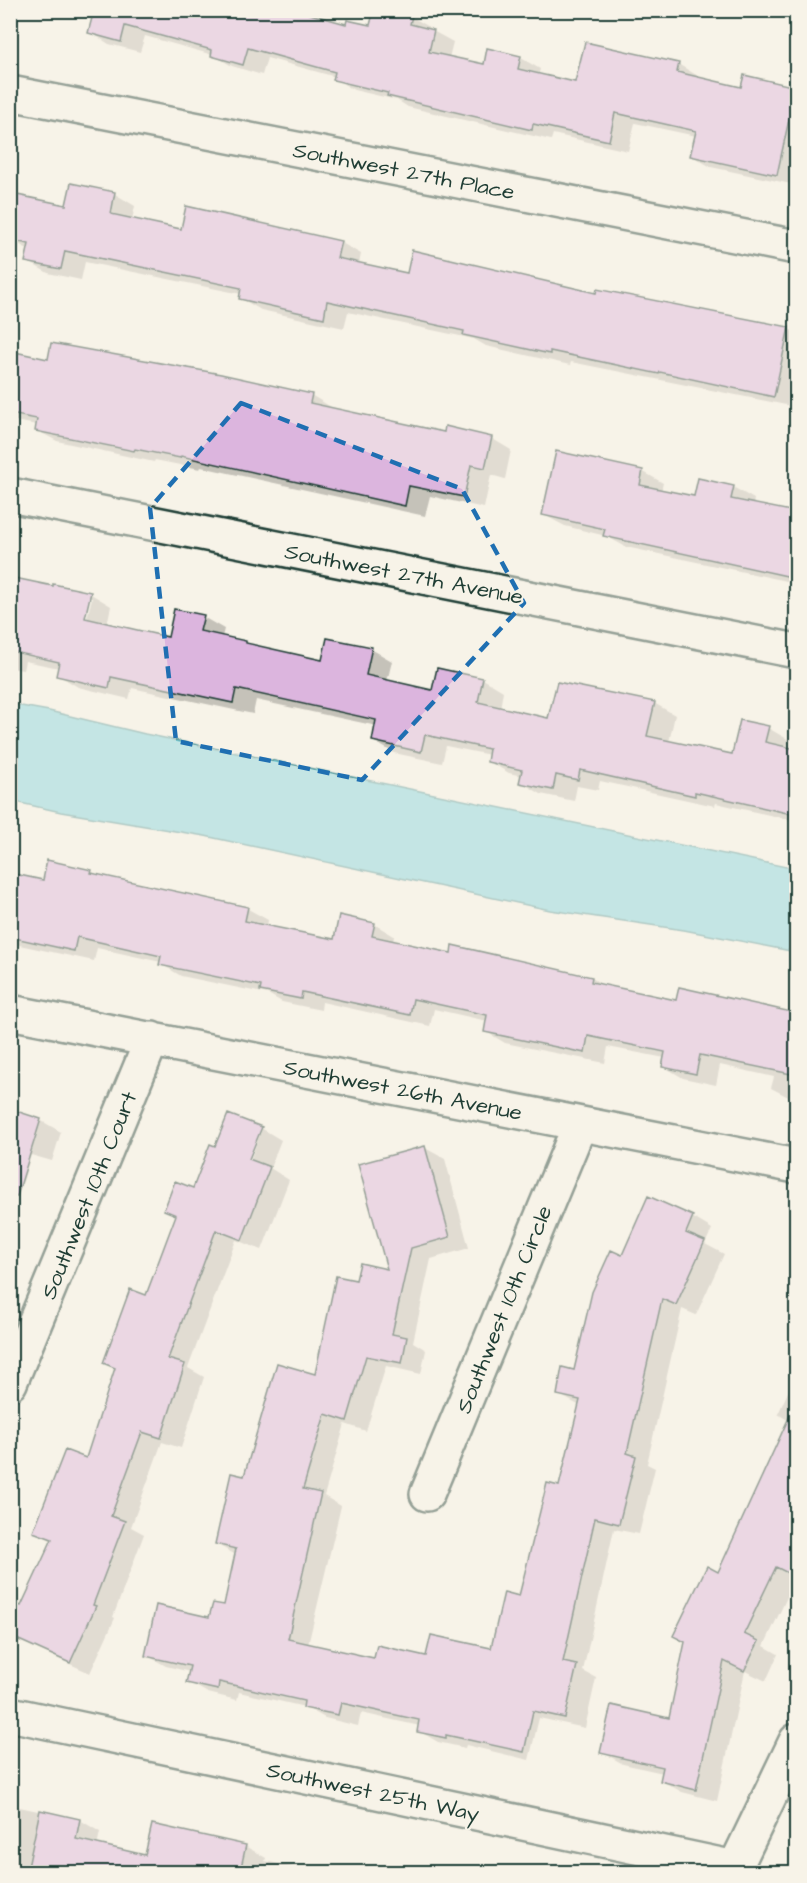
<svg xmlns="http://www.w3.org/2000/svg" width="807" height="1883" font-family="'Architects Daughter',sans-serif">
  <rect width="100%" height="100%" fill="#f7f3e8"/>
  <filter id="ink" filterUnits="userSpaceOnUse"><feTurbulence type="fractalNoise" baseFrequency=".0167" numOctaves="2"/><feDisplacementMap in="SourceGraphic" scale="12" xChannelSelector="R" yChannelSelector="G"/><feConvolveMatrix kernelMatrix="1 2 1 2 8 2 1 2 1" color-interpolation-filters="sRGB"/></filter>
  <g filter="url(#ink)">
    <path fill="#85d6df" stroke="#5c999b" stroke-width="1.5" d="M10,704L49,711L145,734L796,869V952L684,930L550,910L205,836L61,812L11,801Z"/>
    <path fill="#0003" fill-rule="evenodd" d="M96,10L371,27L384,10L412,17L431,28V30L453,42L449,58L485,66L488,50L521,58L540,69L538,76L577,84L678,64L698,76L697,78L742,89L796,88V185L711,167L692,156L696,136L635,123L628,151L553,134L551,140L408,107L397,100L354,90L335,79L336,77L267,58L262,75L232,66L213,55L145,36L140,52L109,44L90,32Z
      M72,185L115,194L135,206L132,220L183,231L340,242L361,254L359,264L408,275L597,295L598,291L789,329L796,333V407L571,362L570,365L486,346L474,339L348,312L344,328L261,310L240,298L241,294L85,262L81,280L48,273L27,261L29,250L10,239L67,207Z
      M10,352L50,361L311,395L331,407V409L445,434L491,438L511,450L505,479L491,475L484,508L430,496L425,516L201,467L200,469L155,460L154,462L57,441L36,430L37,425L10,420Z
      M642,471L663,483L661,491L695,498L733,487L754,499L753,505L796,514V583L626,547L606,536L565,526L544,515Z
      M10,578L54,588V585L91,594L111,606L107,625L169,639L203,617L224,629L222,637L246,642L253,647L324,662L371,649L392,661L387,682L433,692L438,670L483,679L503,691L500,709L550,720L654,703L675,715L669,742L733,756L768,728L789,740L787,749L796,751V821L716,803L715,806L600,781L598,790L577,786L574,801L541,794L521,782L522,776L509,773L488,761L490,755L446,746L442,763L394,753L373,741L377,726L256,700L253,714L132,688L129,699L78,687L58,675L59,668L25,661L23,670L10,668ZM88,598H92L85,626L82,625Z
      M91,871L102,877L248,909L268,920L267,927L335,941L374,924L394,936L393,942L452,954L592,978L606,987L677,1002L788,1013L793,991L796,992V1101L771,1088L774,1077L720,1065L716,1085L683,1078L663,1066L665,1058L608,1047L605,1063L505,1043L485,1031L487,1021L434,1009L430,1026L322,1002L321,1010L282,1002L268,994L181,976L161,964V962L97,948L94,961L10,943V874L44,882Z
      M40,1120L61,1132L52,1161L31,1155L18,1197L10,1194Z
      M261,1128L281,1140L270,1168L289,1180L262,1250L236,1240L188,1368L204,1377L181,1448L162,1442L131,1527L144,1534L113,1617L115,1618L90,1673L10,1637V1603L21,1608L52,1541L35,1531L87,1460L116,1369L104,1363L147,1297L177,1216L166,1210L194,1190L216,1148ZM259,1129H262L248,1166L245,1165Z
      M425,1148L445,1159L469,1248L431,1259L413,1342L426,1350L421,1374L386,1366L366,1431L345,1424L324,1496L341,1506L308,1645L375,1660L428,1658L492,1650L520,1598L560,1488L580,1406L558,1394L576,1372L623,1257L692,1217L712,1229L705,1244L724,1254L696,1315L682,1309L647,1464L655,1468L639,1534L614,1529L583,1671L596,1678L585,1728L539,1718L529,1760L466,1745L465,1748L438,1742L419,1731L420,1726L361,1713L358,1726L325,1718L305,1707L239,1692L237,1700L208,1693L188,1682L190,1672L166,1666L146,1655L211,1619L225,1607L236,1555L216,1544L245,1477L316,1376L358,1282L389,1271Z
      M793,1381L796,1383V1578L764,1646L778,1654L766,1681L745,1671L717,1801L682,1792L662,1781L663,1773L623,1764L602,1752L670,1719L719,1574L789,1421L778,1414Z
      M10,1805L80,1820L100,1832L97,1846L146,1857L245,1846L266,1858L265,1861L317,1872H10Z"/>
    <path fill="#dcb5de" stroke="#1f3d34" stroke-width="1.5" d="M94,10H296L346,24L347,20L370,25L374,10H391L412,16L410,24L434,30L429,52L484,64L487,48L521,56L518,69L575,82L585,42L679,63L677,72L741,87L744,75L796,87L777,175L690,156L696,131L615,113L609,141L533,124L532,130L387,96L388,93L333,80L335,72L248,48L243,65L211,56L212,50L125,26L121,42L88,33Z
      M71,183L115,192L111,214L181,229L186,206L341,241L337,258L407,273L412,250L596,293L597,289L789,327L774,397L660,372L659,374L550,351V354L463,335L464,331L327,301L324,318L239,299L241,288L65,251L61,269L25,262L29,244L10,240V228L17,195L66,205Z
      M51,343L221,374L312,394L310,403L444,432L445,426L492,437L485,468L471,465L464,497L409,486L405,506L181,456L180,458L135,449L134,451L35,431L37,419L10,414V351L48,359Z
      M556,451L643,470L640,485L694,496L698,478L734,486L731,499L796,512V578L603,536L605,529L542,515Z
      M10,577L53,586V584L91,592L85,618L168,637L174,609L204,615L200,631L246,641V643L322,660L327,638L372,647L366,675L432,690L437,668L483,678L478,702L548,718L557,682L655,702L647,736L732,754L740,720L769,726L765,742L796,749V815L695,792V796L580,770L578,780L556,775L553,790L519,783L522,770L487,762L489,749L425,735L421,752L372,741L376,720L236,689L233,703L111,677L109,688L56,676L59,662L10,651Z
      M47,860L92,870L91,873L248,907L245,921L334,939L339,915L375,923L372,936L451,953L452,945L592,977L591,982L676,1000L679,987L796,1013V1075L700,1055L696,1074L662,1067L665,1052L588,1036L585,1053L484,1032L487,1015L413,999L410,1015L302,992L301,999L260,991L261,986L159,965L161,956L77,937L74,951L10,937V873L43,880Z
      M10,1109L41,1119L17,1196L10,1195Z
      M228,1114L262,1127L249,1159L270,1167L242,1240L216,1230L168,1359L185,1364L161,1438L142,1432L111,1516L125,1521L93,1605L96,1606L70,1663L10,1636V1601L21,1606L52,1539L33,1532L65,1450L86,1458L115,1368L103,1363L130,1289L146,1295L176,1215L164,1210L175,1181L193,1188L210,1144L215,1146Z
      M425,1146L450,1237L411,1248L392,1334L407,1337L402,1363L366,1356L347,1421L325,1414L303,1489L321,1493L288,1639L374,1658L377,1645L426,1656L431,1635L491,1648L504,1592L519,1596L547,1483L559,1486L580,1400L557,1395L562,1367L574,1370L592,1292L611,1250L622,1255L648,1196L693,1216L686,1233L705,1241L676,1305L662,1299L627,1453L636,1456L619,1524L595,1518L563,1662L577,1665L565,1718L533,1711L524,1752L446,1735V1738L417,1732L419,1720L341,1703L338,1715L303,1708L304,1701L219,1682L218,1690L186,1683L190,1666L145,1656L156,1605L209,1617L213,1603L224,1605L236,1549L215,1544L231,1473L244,1476L277,1363L315,1374L336,1276L356,1280L360,1263L387,1269L358,1164Z
      M796,1402V1577L776,1567L744,1634L759,1641L744,1671L724,1661L696,1790L660,1781L663,1767L600,1753L611,1705L669,1718L685,1642L673,1636L707,1566L718,1572Z
      M40,1810L80,1819L76,1839L145,1855L152,1824L246,1845L240,1872H27Z"/>
    <g fill="none" stroke-linecap="round" stroke-linejoin="round">
      <g stroke="#1f3d34" stroke-width="38">
        <path id="minor" d="M10,93L796,247
          M10,495L796,651
          M10,1012L796,1166
          M10,1383L152,1039
          M427,1494L580,1124
          M10,1714L735,1868
          M733,1872L796,1741"/>
      </g>
      <use href="#minor" stroke="#f7f3e8" stroke-width="33"/>
    </g>
  </g>
  <path d="M0 0H807V1883H0ZM241,403L462,489L524,603L362,780L176,741L150,508Z" fill="#f7f3e8" fill-opacity=".55" fill-rule="evenodd"/>
  <path fill="none" stroke="#1f6fb2" stroke-width="4.5" stroke-dasharray="12 8" stroke-linejoin="round" d="M241,403L462,489L524,603L362,780L176,741L150,508Z"/>
  <g text-anchor="middle" stroke-width="4.5" stroke-linejoin="round" paint-order="stroke">
    <g font-size="22" fill="#1f3d34" stroke="#f7f3e8">
      <text transform="translate(404 170) rotate(11)" y="8">Southwest 27th Place</text>
      <text transform="translate(404 573) rotate(11)" y="8">Southwest 27th Avenue</text>
      <text transform="translate(403 1089) rotate(11)" y="8">Southwest 26th Avenue</text>
      <text transform="translate(88 1195) rotate(-68)" y="8">Southwest 10th Court</text>
      <text transform="translate(503 1309) rotate(-68)" y="8">Southwest 10th Circle</text>
      <text transform="translate(373 1791) rotate(12)" y="8">Southwest 25th Way</text>
    </g>
  </g>
  <rect width="807" height="1883" fill="none" stroke="#f7f3e8" stroke-width="36"/>
  <rect x="18" y="18" width="771" height="1847" fill="none" stroke="#1f3d34" stroke-width="2" filter="url(#ink)"/>
</svg>
